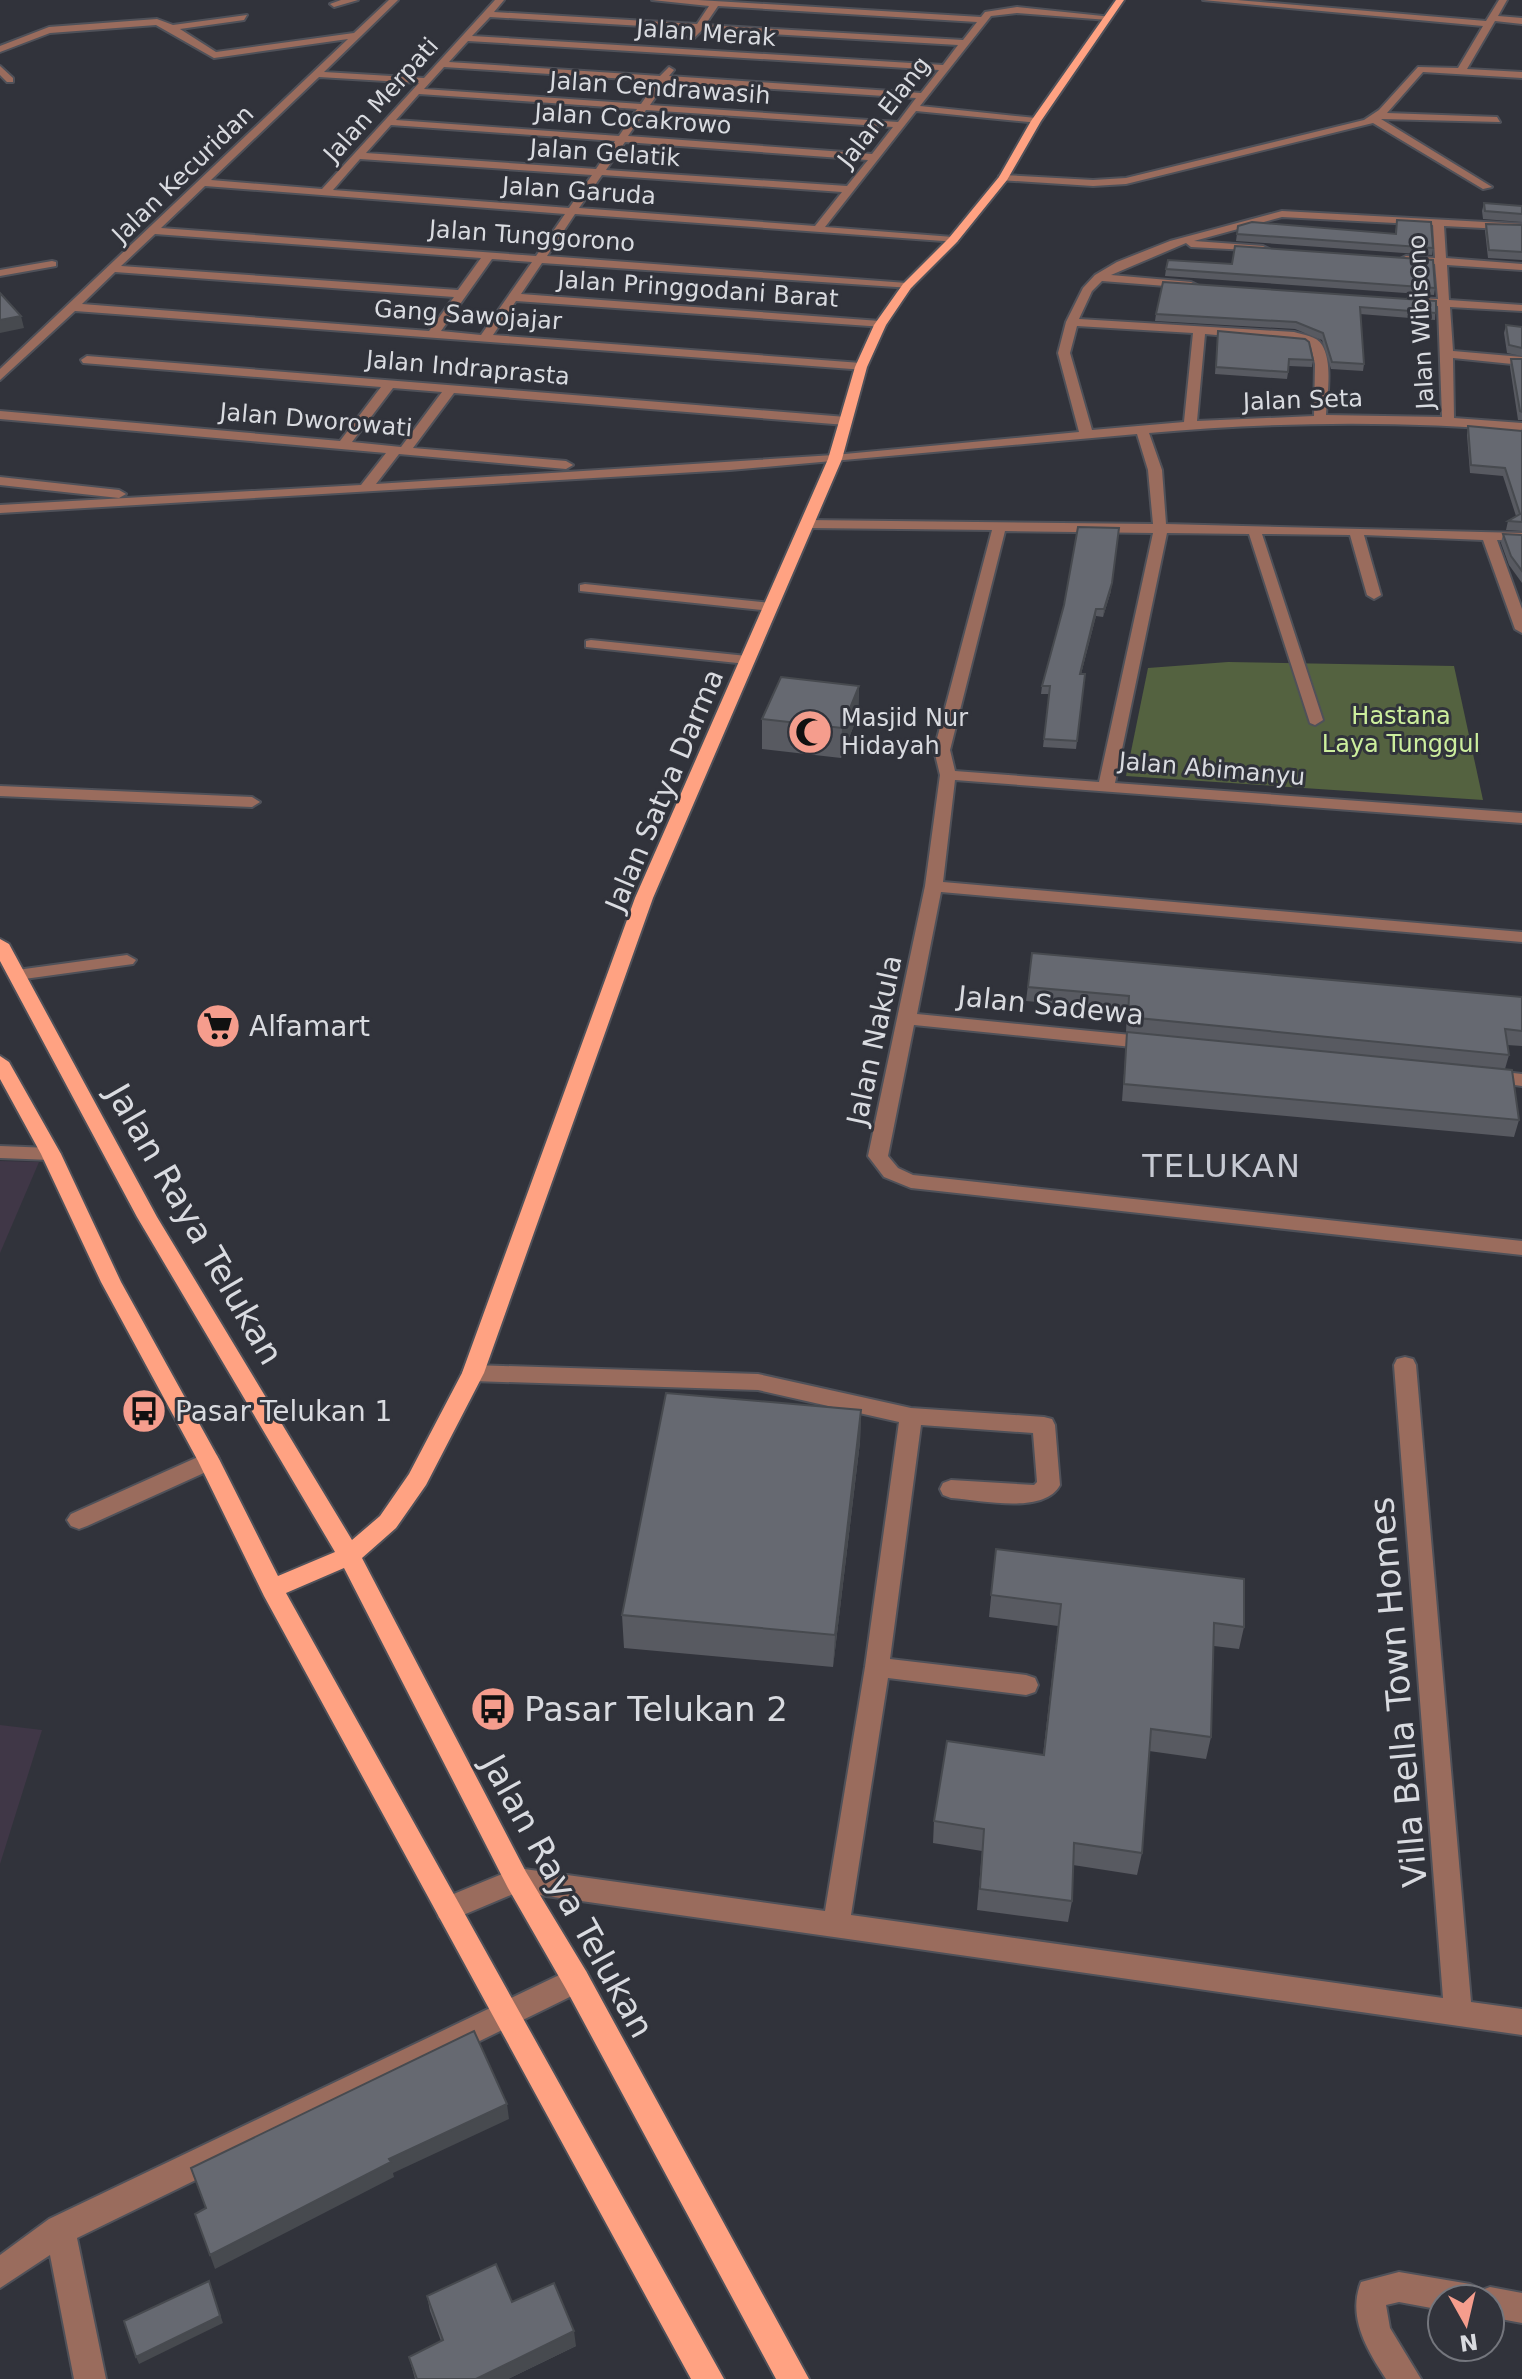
<svg xmlns="http://www.w3.org/2000/svg" width="1522" height="2379" font-family="'DejaVu Sans',sans-serif">
  <rect width="100%" height="100%" fill="#31333b"/>
  <path fill="#403747" d="M0,1161L39,1162L0,1253Z
    M0,1725L42,1730L0,1864Z"/>
  <path fill="#546240" d="M1228,662L1454,666L1483,800L1126,776L1148,668Z"/>
  <g fill="none" stroke-linecap="round" stroke-linejoin="round">
    <g stroke="#4f5159" stroke-width="4">
      <path id="minor" d="M341,0H358L334,7L330,4Z
        M389,0H398L324,72L424,78L495,0H504L494,12L697,24L709,6L652,0H698L981,17L985,12L1017,7L1112,17L1108,20L1017,13L991,16L920,106L1036,118L1039,123L916,111L825,227L953,237L958,240L957,242L575,214L547,256L907,283L913,286L911,288L542,263L521,294L880,321L886,325L884,327L516,301L493,335L861,363L865,364V370L75,311L0,380V369L348,39L214,58L156,25L50,33L0,52V46L49,27L157,19L173,25L247,15L244,20L180,29L216,52L354,33ZM718,6L977,22L963,40L705,25ZM490,17L693,29L688,37L692,40L702,30L958,45L943,65L472,36ZM468,41L939,70L921,93L669,76L674,70L669,67L660,76L449,62ZM444,67L657,81L641,104L424,89ZM319,77L419,83L322,189L211,180ZM666,82L916,98L898,122L650,105ZM419,94L637,109L619,136L396,120ZM646,110L893,127L872,154L628,136ZM391,125L615,141L596,169L366,153ZM625,142L868,160L847,186L606,170ZM360,159L592,175L569,208L333,190ZM602,175L842,192L815,226L579,208ZM205,186L565,214L536,256L161,228ZM155,234L481,258L458,290L121,266ZM492,259L532,262L481,335L441,331ZM115,272L454,297L429,331L82,304Z
        M1203,0H1237L1486,21L1499,0H1507L1498,16L1522,18V24L1495,21L1467,69L1522,72V78L1423,72L1387,113L1497,117L1500,122L1381,119L1492,187L1483,189L1373,123L1126,184L1093,186L999,180V176L1003,175L1093,180L1126,178L1364,120L1379,110L1418,67L1458,68L1483,26Z
        M0,66L13,78V82H7L0,75Z
        M1282,211L1522,224V230L1444,226L1446,258L1522,264V270L1447,265L1449,300L1522,305V311L1450,307L1453,351L1522,357V365L1453,358L1454,418L1522,423V431C1397,420 1272,422 1149,433L1162,470L1166,524L1522,533V541L1497,540L1522,609V633L1515,629L1483,540L1364,535L1381,595L1374,599L1367,595L1350,535L1262,534L1323,720L1315,725L1310,723L1249,534L1167,533L1115,783L1522,813V823L955,780L943,882L1522,932V942L941,892L917,1014L1152,1037L1161,1043L1152,1049L914,1025L888,1156L898,1168L913,1175L1522,1241V1255L911,1188L884,1177L868,1156L925,886L940,775L934,750L992,530L808,528L801,524L808,520L1153,524L1148,470L1137,434L730,470L0,513V505L361,485L386,453L0,419V411L340,441L381,387L83,363L81,360L87,356L846,417L852,421L846,425L454,393L413,448L566,461L573,465L566,469L399,454L376,484L834,455L1079,432L1058,353L1066,322L1083,288L1095,275L1117,262L1170,241ZM1282,217L1433,225L1435,258L1406,256L1400,259L1406,262L1435,264L1438,299L1410,298L1404,301L1410,304L1438,306L1442,417L1326,415C1327,396 1333,363 1322,345C1317,336 1303,335 1294,332L1079,319L1092,291L1102,281L1191,288L1197,285L1191,282L1111,275L1186,243L1191,247L1267,251L1269,249L1263,246L1194,241ZM1077,326L1193,333L1184,422L1092,430L1070,353ZM1205,334L1305,343L1311,347L1315,364L1314,416L1197,421ZM393,388L442,392L401,447L352,442ZM1005,531L1153,533L1099,782L955,771L950,750Z
        M52,261L56,262V266L0,276V270Z
        M0,477L119,490L126,494L119,498L0,485Z
        M585,584L771,603L778,607L771,611L580,591V585Z
        M591,640L747,656L754,660L747,664L586,647V641Z
        M0,786L252,797L260,802L252,807L0,796Z
        M127,955L136,960L133,964L17,980L8,975L17,970Z
        M1486,1070L1522,1074V1086L1479,1080L1477,1076L1479,1072Z
        M0,1146L51,1148L61,1154L51,1160L0,1158Z
        M1405,1357L1413,1359L1416,1365L1471,2002L1522,2009V2035L518,1892L449,1921L439,1918L436,1909L439,1900L517,1868L825,1911L865,1667L899,1422L758,1390L473,1381L465,1379L462,1373L465,1367L473,1365L758,1374L911,1408L1044,1417L1052,1419L1055,1425L1060,1485C1044,1515 981,1500 951,1498L943,1495L940,1489L943,1483L951,1480L1034,1485L1037,1482L1033,1433L921,1425L890,1659L1026,1675L1035,1678L1038,1685L1035,1692L1026,1695L888,1678L851,1915L1443,1998L1394,1365L1397,1359Z
        M209,1452L217,1455L220,1461L217,1467L87,1526L79,1529L71,1526L67,1520L71,1514Z
        M576,1967L586,1971L590,1980L586,1989L77,2238L106,2379H74L50,2255L0,2288V2255L49,2219Z
        M1399,2272L1470,2284L1482,2290L1490,2287L1522,2293V2323L1490,2317V2299H1442V2310L1399,2302L1386,2305L1390,2328L1421,2379H1386C1367,2350 1347,2317 1361,2282Z"/>
    </g>
    <g stroke="#4f5159" stroke-width="4">
      <path id="major" d="M1116,0H1124L1041,121L1007,180L957,242L911,288L886,325L867,367L842,459L653,898L484,1373L426,1485L396,1528L362,1558L526,1872L586,1971L809,2379H776L566,1989L508,1888L344,1568L286,1593L724,2379H691L264,1596L198,1461L101,1282L41,1154L0,1079V1056L9,1062L61,1154L121,1282L220,1461L278,1576L335,1552L137,1217L0,961V939L9,944L157,1217L352,1540L380,1516L409,1474L462,1373L635,898L828,459L855,367L874,325L903,284L949,238L999,177L1031,121Z"/>
    </g>
    <use href="#minor" fill="#9a6c5d" fill-rule="evenodd"/>
    <use href="#major" fill="#ffa282" fill-rule="evenodd"/>
  </g>
  <path fill="#585a61" d="M1484,203L1522,206V222L1483,219L1482,211Z
    M1397,220L1433,248L1432,255L1236,241L1238,226L1395,234Z
    M1486,224L1522,225V260L1488,258L1485,231Z
    M1232,264L1435,288L1434,295L1165,276L1166,269Z
    M1436,301L1435,320L1360,314L1364,364L1363,371L1331,369L1322,340L1295,329L1155,321L1156,314Z
    M1506,325L1522,327V356L1507,353L1504,333Z
    M1218,331L1313,360L1312,367L1289,366L1287,379L1215,374Z
    M1511,359H1522V420H1518L1510,367Z
    M1468,426L1521,431L1522,428V531L1506,530L1508,521L1516,516L1503,476L1470,473L1467,435Z
    M1503,534L1522,535V583L1509,565L1501,543Z
    M1111,591L1103,617L1096,616L1081,674H1085L1076,749L1043,747L1049,694H1041L1042,686L1064,605Z
    M859,686L858,715L841,758L762,749V719Z
    M1032,953L1522,997V1046L1507,1045L1509,1055L1505,1069L1126,1032L1127,1010L1026,1001Z
    M1127,1032L1519,1120L1514,1137L1122,1101Z
    M861,1410L860,1442L833,1667L624,1648L622,1615Z
    M996,1549L1244,1627L1239,1649L1214,1646L1211,1737L1206,1759L1149,1751L1142,1853L1137,1875L1073,1865L1072,1901L1068,1922L977,1910L982,1851L933,1843L934,1821L1043,1755L1058,1626L989,1617Z
    M427,2296L512,2302L576,2346L508,2379H415L409,2357L441,2341L430,2311Z"/>
  <path fill="#474a4f" d="M21,316L24,328L0,333V320Z
    M1119,528L1111,591L1103,617L1104,609Z
    M1096,609V616L1079,682L1080,674Z
    M859,686L858,715L841,758L842,728Z
    M861,1410L860,1442L833,1667L835,1635Z
    M507,2104L509,2119L393,2173L394,2177L215,2269L210,2255L389,2159Z
    M209,2281L223,2323L139,2364L136,2357Z
    M574,2331L576,2346L508,2379H476Z"/>
  <path fill="#666971" stroke="#474a4f" stroke-width="2" d="M1484,203L1522,206V214L1485,211Z
    M1397,220L1431,222L1433,248L1237,234L1238,226L1252,222L1396,234Z
    M1486,224L1522,225V252L1489,250Z
    M1235,246L1433,260L1435,288L1166,269L1168,260L1232,264Z
    M1163,282L1436,301V313L1360,307L1364,364L1332,362L1323,333L1296,322L1156,314Z
    M0,293L21,316L0,320Z
    M1506,325L1522,327V348L1509,345Z
    M1218,331L1305,339L1309,342L1313,360L1289,359L1288,372L1216,367Z
    M1511,359H1522V412L1520,411Z
    M1468,426L1522,431V522L1508,521L1520,514L1505,468L1471,465Z
    M1078,527L1119,528L1112,583L1104,609H1096L1080,674H1085L1077,741L1044,739L1050,686H1042L1064,605Z
    M1503,534L1522,535V571L1511,556Z
    M781,677L859,686L842,728L762,719Z
    M1032,953L1522,997V1031L1505,1029L1509,1055L1128,1017L1129,996L1028,987Z
    M1127,1032L1512,1070L1519,1120L1124,1084Z
    M666,1393L861,1410L835,1635L622,1615Z
    M996,1549L1244,1579V1627L1214,1623L1211,1737L1151,1729L1142,1853L1074,1843L1072,1901L980,1889L984,1829L934,1821L947,1741L1044,1755L1061,1604L991,1595Z
    M474,2031L507,2104L389,2159L391,2162L210,2255L195,2214L206,2208L191,2168Z
    M496,2264L512,2302L554,2283L574,2331L476,2379H417L409,2357L443,2340L427,2296Z
    M209,2281L220,2316L136,2357L124,2321Z"/>
  <defs>
    <g id="mosque-disc" transform="scale(2.3)"><circle r="9.5" fill="#f59d8d" stroke="#31333b"/><path d="M3.5-4.9A6 6 0 1 0 3.5 4.9A5 5 0 1 1 3.5-4.9Z" fill="#111"/></g>
    <g id="supermarket-disc" transform="scale(2.3)"><circle r="9.5" fill="#f59d8d" stroke="#31333b"/><path d="M-6-5.5h2.5l.6 2H6L4.5 2H-2.5L-4.4-4H-6ZM-1.5 3.2a1.3 1.3 0 1 0 .1 0ZM3 3.2a1.3 1.3 0 1 0 .1 0Z" fill="#111"/></g>
    <g id="bus-disc" transform="scale(2.3)"><circle r="9.5" fill="#f59d8d" stroke="#31333b"/><path d="M-5-6H5V4H4V6H2V4H-2V6H-4V4H-5ZM-3.5-4V0h7V-4ZM-3.5 1.2v1.5H-2V1.2ZM2 1.2v1.5H3.5V1.2Z" fill="#111"/></g>
  </defs>
  <g fill-rule="evenodd">
    <use href="#mosque-disc" x="810" y="732"/>
    <use href="#supermarket-disc" x="218" y="1026"/>
    <use href="#bus-disc" x="144" y="1411"/>
    <use href="#bus-disc" x="493" y="1709"/>
  </g>
  <g text-anchor="middle" stroke-width="6" stroke-linejoin="round" paint-order="stroke">
    <g font-size="24" fill="#d9dbe0" stroke="#31333b">
      <text transform="translate(706 33) rotate(4)" y="8">Jalan Merak</text>
      <text transform="translate(660 88) rotate(4)" y="8">Jalan Cendrawasih</text>
      <text transform="translate(381 100) rotate(-48)" y="8">Jalan Merpati</text>
      <text transform="translate(884 112) rotate(-52)" y="8">Jalan Elang</text>
      <text transform="translate(633 119) rotate(4)" y="8">Jalan Cocakrowo</text>
      <text transform="translate(605 153) rotate(4)" y="8">Jalan Gelatik</text>
      <text transform="translate(183 174) rotate(-44)" y="8">Jalan Kecuridan</text>
      <text transform="translate(579 191) rotate(4)" y="8">Jalan Garuda</text>
      <text transform="translate(532 236) rotate(4)" y="8">Jalan Tunggorono</text>
      <text transform="translate(698 289) rotate(4)" y="8">Jalan Pringgodani Barat</text>
      <text transform="translate(468 315) rotate(4)" y="8">Gang Sawojajar</text>
      <text transform="translate(1421 322) rotate(-93)" y="8">Jalan Wibisono</text>
      <text transform="translate(468 368) rotate(5)" y="8">Jalan Indraprasta</text>
      <text transform="translate(1303 400) rotate(-2)" y="8">Jalan Seta</text>
      <text transform="translate(316 420) rotate(5)" y="8">Jalan Dworowati</text>
      <text transform="translate(1212 769) rotate(5)" y="8">Jalan Abimanyu</text>
    </g>
    <g font-size="24" fill="#ccee9d" stroke="#31333b">
      <text x="1401" y="724">Hastana<tspan x="1401" dy="28">Laya Tunggul</tspan></text>
    </g>
    <g font-size="24" fill="#d9dbe0" stroke="#31333b" text-anchor="start">
      <text x="841" y="726">Masjid Nur<tspan x="841" dy="28">Hidayah</tspan></text>
    </g>
    <g font-size="28" fill="#d9dbe0" stroke="#31333b">
      <text transform="translate(664 790) rotate(-67)" y="10">Jalan Satya Darma</text>
      <text transform="translate(1051 1005) rotate(6)" y="10">Jalan Sadewa</text>
      <text transform="translate(874 1040) rotate(-78)" y="10">Jalan Nakula</text>
    </g>
    <g font-size="28" fill="#d9dbe0" stroke="#31333b" text-anchor="start">
      <text x="249" y="1036">Alfamart</text>
      <text x="175" y="1421">Pasar Telukan 1</text>
    </g>
    <g font-size="32" letter-spacing="2" fill="#c7cad3" stroke="#31333b">
      <text x="1222" y="1177">TELUKAN</text>
    </g>
    <g font-size="34" fill="#d9dbe0" stroke="#31333b">
      <text transform="translate(195 1224) rotate(60)" y="12">Jalan Raya Telukan</text>
      <text transform="translate(1398 1692) rotate(-95)" y="12">Villa Bella Town Homes</text>
      <text transform="translate(568 1896) rotate(61)" y="12">Jalan Raya Telukan</text>
    </g>
    <g font-size="34" fill="#d9dbe0" stroke="#31333b" text-anchor="start">
      <text x="524" y="1721">Pasar Telukan 2</text>
    </g>
  </g>
  <g transform="translate(1466 2323) rotate(172)"><circle r="38" fill="#31333b" stroke="#74767d" stroke-width="2"/>
  <path d="M0-6L14 30L0 20L-14 30Z" fill="#f59d8d"/>
  <text y="-12" font-size="22" font-weight="bold" text-anchor="middle" fill="#d9dbe0">N</text>
  </g>
</svg>
